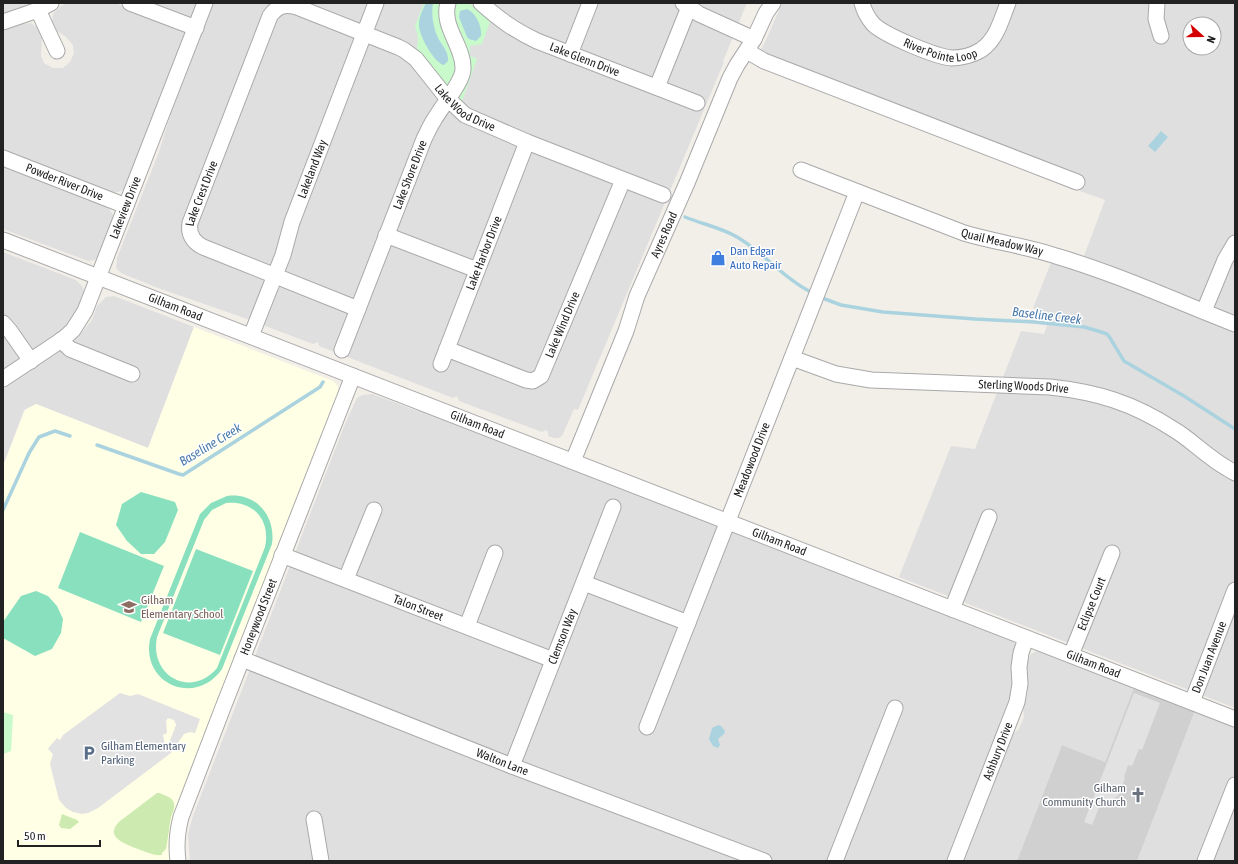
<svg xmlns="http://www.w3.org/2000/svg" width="1238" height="864" font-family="'Asap Condensed',sans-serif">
  <rect width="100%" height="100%" fill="#f2efe9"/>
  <path fill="#e0dfdf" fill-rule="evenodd" d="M3,3H35L7,15L3,16Z
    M68,3H115L180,28L186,33L127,186L123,190L118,192L110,193L3,151V29L21,24L31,23L40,29L42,38L41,56L44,63L53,68H63L70,62L74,53L73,45L66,37L55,30L52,22L53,14L59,7Z
    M146,3H200L193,17L185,18Z
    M213,3H747L723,61L724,62L578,410L574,409L562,436L559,438H554L548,436V432L546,430L542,432L459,401L457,396L453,398L319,346L318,342L313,344L236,315L158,288L121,273L116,268L117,258L159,152L170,116Z
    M782,3H1235V708L899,577L951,446L975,449L1021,331L1044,334L1051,314L1033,308L1054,255L1081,264L1105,200L1080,191L1084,181L759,53L767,38ZM1190,24H1214V48H1190Z
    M3,165L105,205L110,210L113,215L112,223L99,255L95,260L88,261L3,229Z
    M3,252L76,280L82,286L85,293L70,322L50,342L3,372Z
    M114,296L194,327L148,448L36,404L24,410L3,466V387L79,336L92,320L97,306L106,297Z
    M372,394L415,410L435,415L1010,638L1015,644V691L949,861H190L188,834L193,816L345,424L357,398L362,395Z
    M1041,649L1135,685L1105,762L1062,745L1017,861H964L1013,734L1019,729L1024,717L1023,708L1027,696L1028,684L1027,662L1031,654Z
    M1196,708L1235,723V861H1137Z"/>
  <path fill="#ffffe5" d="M194,327L333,381L338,386L339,393L171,861H3V466L25,410L36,404L148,448Z"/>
  <path fill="#d0d0d0" d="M1135,685L1196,708L1137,861H1017L1062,745L1105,762Z"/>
  <path fill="#cdebb0" d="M157,793H160C164,796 170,796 173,801C176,806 173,812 171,817C169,828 168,838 166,849L162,853V855C153,856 144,851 135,848C123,843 104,836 120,821Z
    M62,814L77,820L79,822L70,829L61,828L59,825Z"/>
  <path fill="#c8facc" d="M424,3H469L490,22L482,44L470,46V56L477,59L461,104L417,50L418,37L415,26Z
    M3,712L13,715L11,751L3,754Z"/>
  <path fill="#88e0be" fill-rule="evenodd" d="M141,492L175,502L178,510L165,542L154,554H141L127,541L116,525L122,504Z
    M227,496C256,492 276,516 272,544L222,669C196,707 141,684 150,639L200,514L211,503ZM226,503C253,500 271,520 265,547L217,668C191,699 149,676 157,637L204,520L212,510Z
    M80,532L164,566L141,622L58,588Z
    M196,549L253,571L220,655L163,633Z
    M36,591L48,596L57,606L63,619L61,633L52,649L35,656L3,638V622L21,596Z"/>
  <path fill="#e2e2e2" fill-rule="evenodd" d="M120,693L130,696L138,694L200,719L195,733L190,732L184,734L171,753L98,808L88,813L82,814L73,812L66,808L59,800L50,764L53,754L48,749L50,746L57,738L60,740L63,735ZM168,718L174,720L176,725L169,743L165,746L163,735L167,733L166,721Z
    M1134,693L1160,703L1142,750L1139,749L1132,766L1128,765L1124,777L1125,778L1118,796L1112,799L1110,803L1102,800L1092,825L1084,822Z"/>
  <path fill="#aad3df" d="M426,3H433C431,15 433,27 438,38C442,45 449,52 448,61L444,65C434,63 418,34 419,24C419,17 423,9 426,3Z
    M467,9C476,13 482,26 481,36L476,41L469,39L467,37L459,17L460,11Z
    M1161,131L1168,137L1155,152L1148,146Z
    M718,725L721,726L725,731L724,734L718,739L720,745L718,748L713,746L709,739L712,728Z"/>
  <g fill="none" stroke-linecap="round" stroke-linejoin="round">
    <path stroke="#aad3df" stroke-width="3.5" d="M685,217C702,224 722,228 737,237C763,252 782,277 809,291
      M825,299L841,305L883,312L975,319L1034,322L1084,327L1098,331L1107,334L1110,338L1124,361L1184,396L1235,429
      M97,445L179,474L183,475L320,387L323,382
      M3,510L29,453L39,437L55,431L70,436"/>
    <g stroke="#a9a9a9" stroke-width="17">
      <g id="minor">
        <path d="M130,3L196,28"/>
        <path id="s1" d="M481,3C500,20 514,30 537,41L697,103"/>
        <path d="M683,3L699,14L754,39"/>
        <path id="s2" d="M862,3C864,11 868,18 873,24C884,35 936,57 952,58C961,58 973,55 981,50C997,39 1001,20 1008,3"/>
        <path d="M1157,3L1156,19L1161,36"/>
        <path d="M38,10L57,51"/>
        <path d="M3,22L38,10L51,3"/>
        <path d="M747,51L764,61L1077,182"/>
        <path d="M570,54L590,3"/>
        <path d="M657,87L689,7"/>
        <path id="s3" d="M3,158L126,206"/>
        <path id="s4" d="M801,170L964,233C994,242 1026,246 1056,256C1117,274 1176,301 1235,324"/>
        <path d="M386,235L477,270"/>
        <path id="s5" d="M3,240L1235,719"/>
        <path id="s6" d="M358,309L203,247C193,242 188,234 190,223L270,16C278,5 285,4 297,7L398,47L404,50L416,59L447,98L465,115L527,142L663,195"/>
        <path d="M1204,311L1225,260L1235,243"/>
        <path d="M3,323L10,331L31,361"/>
        <path id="s7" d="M251,336L283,255L292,222L376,3"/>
        <path d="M61,340L70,349L132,374"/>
        <path id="s8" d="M447,349L526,380L533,381L541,376L623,180"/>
        <path id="s9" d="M342,350L424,139C427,133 430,126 434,120C441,107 463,82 463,69C464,46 441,27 448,3"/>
        <path id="s10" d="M792,358L836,374L871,380L1050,387C1097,392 1133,403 1173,429C1187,437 1199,449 1212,458C1219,464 1227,468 1235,473"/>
        <path id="s11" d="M441,364L527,142"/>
        <path id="s12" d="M3,379L63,339L73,330L85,311L205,3"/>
        <path id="s13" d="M573,461L626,331L637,296L687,183L730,78L737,65L754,39L766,13L773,3"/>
        <path id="s14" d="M282,555L553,660"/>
        <path d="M346,579L374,510"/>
        <path d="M584,583L688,623"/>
        <path d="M952,609L989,517"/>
        <path d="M467,626L495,553"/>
        <path id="s15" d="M1071,655L1112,553"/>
        <path id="s16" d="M242,659L512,766L764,861"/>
        <path id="s17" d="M1192,702L1235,590"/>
        <path id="s18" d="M647,727L857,192"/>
        <path id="s19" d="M512,766L613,507"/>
        <path d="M314,819L321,861"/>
        <path id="s20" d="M178,861C176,846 177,832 181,817L222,710L353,376"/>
        <path d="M835,861L895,708"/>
        <path id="s21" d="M955,861L1017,702L1020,684L1019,667L1021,653L1026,638"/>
        <path d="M1205,861L1235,785"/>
      </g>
    </g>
    <use href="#minor" stroke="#fff" stroke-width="15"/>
  </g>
  <defs>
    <g id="shop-bare" transform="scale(1.2)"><path d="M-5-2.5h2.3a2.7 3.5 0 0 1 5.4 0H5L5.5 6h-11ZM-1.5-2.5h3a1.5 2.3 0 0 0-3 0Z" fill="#3f7fe0" stroke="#fff" stroke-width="2.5" paint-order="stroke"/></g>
    <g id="school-bare" transform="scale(1.2)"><path d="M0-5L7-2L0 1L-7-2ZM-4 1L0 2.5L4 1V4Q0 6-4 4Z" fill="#8d6e63" stroke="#fff" stroke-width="2.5" paint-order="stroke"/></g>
    <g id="parking-bare" transform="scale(1.2)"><path d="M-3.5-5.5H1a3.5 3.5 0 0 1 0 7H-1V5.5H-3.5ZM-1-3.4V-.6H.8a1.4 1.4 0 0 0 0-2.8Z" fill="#5c6f8a" stroke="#fff" stroke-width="2.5" paint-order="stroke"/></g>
    <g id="church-bare" transform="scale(1.2)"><path d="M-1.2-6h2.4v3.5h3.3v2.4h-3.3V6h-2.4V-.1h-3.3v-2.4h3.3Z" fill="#6b7280" stroke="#fff" stroke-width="2.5" paint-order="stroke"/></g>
  </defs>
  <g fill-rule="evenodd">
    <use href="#shop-bare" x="718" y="258"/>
    <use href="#school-bare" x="129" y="607"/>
    <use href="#parking-bare" x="89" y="753"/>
    <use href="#church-bare" x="1138" y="795"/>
  </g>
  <g text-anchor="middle" stroke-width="3" stroke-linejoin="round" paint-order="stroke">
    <g font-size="12" fill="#222" stroke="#fff">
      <text dy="4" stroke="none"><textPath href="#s2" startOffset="98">River Pointe Loop</textPath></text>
      <text dy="4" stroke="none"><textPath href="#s1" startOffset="119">Lake Glenn Drive</textPath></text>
      <text dy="4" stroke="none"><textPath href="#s6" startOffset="650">Lake Wood Drive</textPath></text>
      <text dy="4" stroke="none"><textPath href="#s7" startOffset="178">Lakeland Way</textPath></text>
      <text dy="4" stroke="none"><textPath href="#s9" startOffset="188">Lake Shore Drive</textPath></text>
      <text dy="4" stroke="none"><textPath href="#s3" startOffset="66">Powder River Drive</textPath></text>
      <text dy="4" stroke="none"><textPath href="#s6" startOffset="228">Lake Crest Drive</textPath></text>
      <text dy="4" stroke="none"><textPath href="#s12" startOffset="219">Lakeview Drive</textPath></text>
      <text dy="4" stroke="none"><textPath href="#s13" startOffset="244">Ayres Road</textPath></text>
      <text dy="4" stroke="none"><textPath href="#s4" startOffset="214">Quail Meadow Way</textPath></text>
      <text dy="4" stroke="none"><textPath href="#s11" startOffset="119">Lake Harbor Drive</textPath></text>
      <text dy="4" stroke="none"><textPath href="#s5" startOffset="185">Gilham Road</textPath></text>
      <text dy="4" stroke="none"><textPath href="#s8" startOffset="157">Lake Wind Drive</textPath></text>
      <text dy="4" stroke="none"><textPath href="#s10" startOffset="235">Sterling Woods Drive</textPath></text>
      <text dy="4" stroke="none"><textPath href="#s5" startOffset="509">Gilham Road</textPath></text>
      <text dy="4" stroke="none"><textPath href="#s18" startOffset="287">Meadowood Drive</textPath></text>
      <text dy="4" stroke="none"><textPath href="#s5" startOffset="833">Gilham Road</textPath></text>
      <text dy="4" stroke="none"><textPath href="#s15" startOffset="55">Eclipse Court</textPath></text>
      <text dy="4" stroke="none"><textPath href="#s14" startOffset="146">Talon Street</textPath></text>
      <text dy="4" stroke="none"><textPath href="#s20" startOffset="259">Honeywood Street</textPath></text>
      <text dy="4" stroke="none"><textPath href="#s19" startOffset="139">Clemson Way</textPath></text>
      <text dy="4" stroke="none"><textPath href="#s17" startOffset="48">Don Juan Avenue</textPath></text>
      <text dy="4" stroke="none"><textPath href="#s5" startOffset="1170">Gilham Road</textPath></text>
      <text dy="4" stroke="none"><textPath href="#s21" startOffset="118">Ashbury Drive</textPath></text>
      <text dy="4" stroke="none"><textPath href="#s16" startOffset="280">Walton Lane</textPath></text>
    </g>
    <g font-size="12" fill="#366cbe" stroke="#fff" text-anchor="start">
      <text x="730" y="255">Dan Edgar<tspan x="730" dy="14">Auto Repair</tspan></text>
    </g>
    <g font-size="12" fill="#785e54" stroke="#fff" text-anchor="start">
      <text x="141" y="604">Gilham<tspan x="141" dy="14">Elementary School</tspan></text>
    </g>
    <g font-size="12" fill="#4e5e75" stroke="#fff" text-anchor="start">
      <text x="101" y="750">Gilham Elementary<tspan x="101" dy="14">Parking</tspan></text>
    </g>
    <g font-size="12" fill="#5b616d" stroke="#fff" text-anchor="end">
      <text x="1126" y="792">Gilham<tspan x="1126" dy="14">Community Church</tspan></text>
    </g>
    <g font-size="13" font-style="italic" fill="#4a7aab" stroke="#fff">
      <text transform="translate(1047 315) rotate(7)" y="5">Baseline Creek</text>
      <text transform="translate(210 444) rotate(-31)" y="5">Baseline Creek</text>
    </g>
  </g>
  <rect width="1238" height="864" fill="none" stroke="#222222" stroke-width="8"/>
  <g transform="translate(1202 36) rotate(111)"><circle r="19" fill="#ffffff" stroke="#a7a7a7"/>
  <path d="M0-3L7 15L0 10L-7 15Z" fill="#d40000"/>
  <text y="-6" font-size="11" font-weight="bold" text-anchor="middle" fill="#222222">N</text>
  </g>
  <path d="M18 840v6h82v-6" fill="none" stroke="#222222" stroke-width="2"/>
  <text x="24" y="840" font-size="12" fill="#222222" stroke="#ffffff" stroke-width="3" paint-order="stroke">50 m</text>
</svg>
